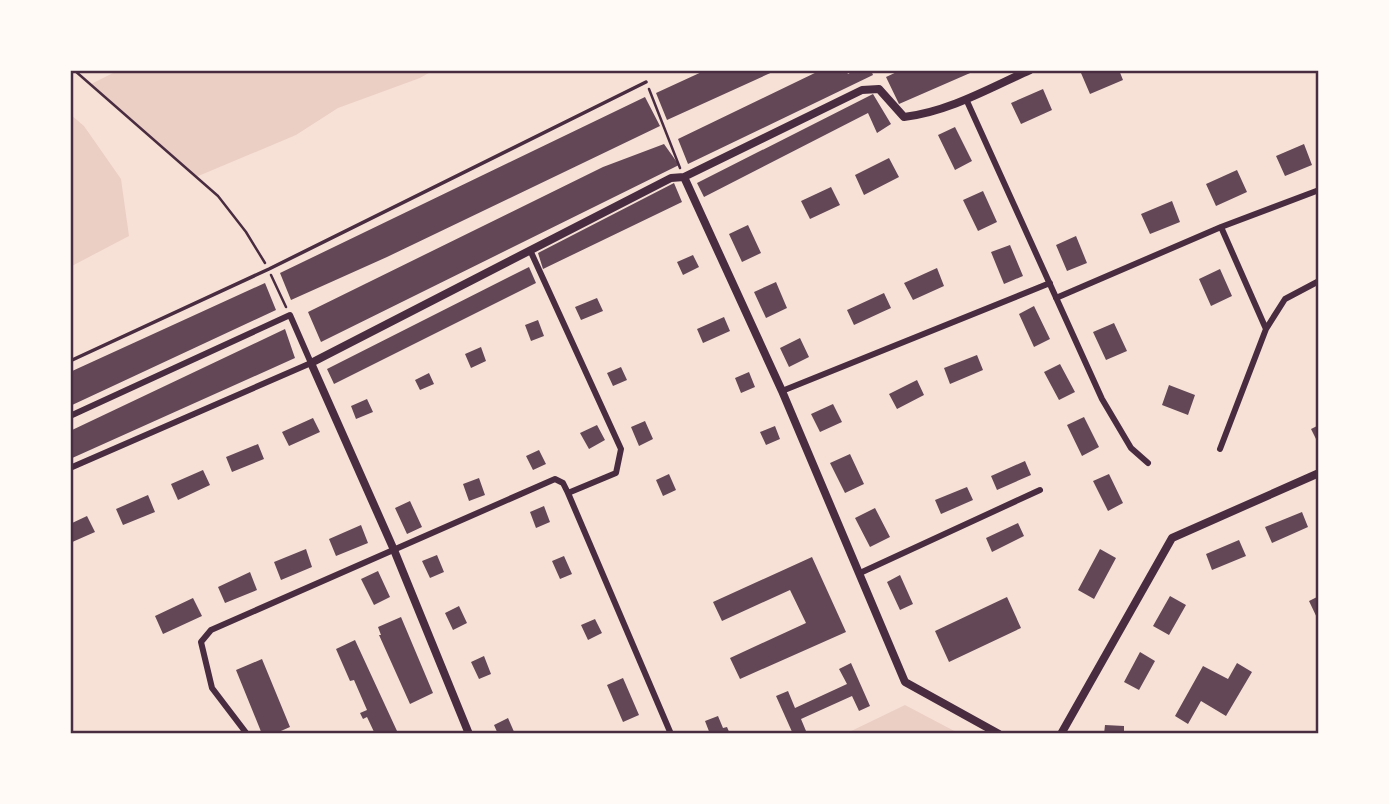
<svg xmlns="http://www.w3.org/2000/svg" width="1389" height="804" font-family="'IBM Plex Sans',sans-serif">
  <rect width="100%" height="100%" fill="#f7e1d7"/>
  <path fill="#ebcfc5" d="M119,70H434L420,78L338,108L296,135L196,177L91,84Z
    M70,114L84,126L121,179L129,236L70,267Z
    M905,705L960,734H845Z"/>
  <path fill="#644757" d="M706,70H777L667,120L656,93Z
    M821,70H846L848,74L855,70H871L873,75L688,164L678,139Z
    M901,70H977L899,104L886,77Z
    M1087,70H1119L1123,80L1090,94L1081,73Z
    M1043,89L1052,110L1021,124L1011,103Z
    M873,94L891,124L877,133L868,113L704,197L697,183Z
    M645,97L660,126L387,257L291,300L280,273Z
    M955,127L972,161L955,170L938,135Z
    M664,144L679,165L321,342L308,312L603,167Z
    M1304,144L1312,165L1285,176L1276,156Z
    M889,158L899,177L864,195L855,175Z
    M1237,170L1247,192L1216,206L1206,184Z
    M674,183L682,202L543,269L538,253Z
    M831,187L840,205L810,219L801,201Z
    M983,191L997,222L978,231L963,200Z
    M1172,201L1180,222L1150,234L1141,214Z
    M748,225L761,253L742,262L729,234Z
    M1076,236L1087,263L1067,271L1056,245Z
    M1010,245L1023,276L1004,284L991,252Z
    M693,255L699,267L683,275L677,262Z
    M529,267L536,283L334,384L327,369Z
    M937,268L944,286L913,300L904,283Z
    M1220,269L1232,296L1211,306L1199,279Z
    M776,282L787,308L766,318L754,292Z
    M265,283L276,310L70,406V372Z
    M884,293L891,308L854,325L847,310Z
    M597,298L603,311L581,320L575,307Z
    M1034,306L1050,339L1034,347L1019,314Z
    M724,317L730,331L703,343L697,329Z
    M538,320L544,336L531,341L525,325Z
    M1114,323L1127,351L1106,360L1093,332Z
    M285,329L295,358L70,459V431Z
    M800,338L809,357L789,367L780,348Z
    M481,347L486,361L471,368L465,354Z
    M977,355L983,370L950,384L944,368Z
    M1060,364L1075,392L1059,400L1044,372Z
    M621,367L627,380L613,386L607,373Z
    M749,372L755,387L741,393L735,378Z
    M429,373L434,384L420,390L415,380Z
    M917,380L924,395L897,409L889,394Z
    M1169,385L1195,395L1188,415L1162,405Z
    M367,399L373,412L356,419L351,406Z
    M833,404L842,422L820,432L811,414Z
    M1084,417L1099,447L1082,456L1067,425Z
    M313,418L320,432L289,446L282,432Z
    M645,421L653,439L639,446L631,427Z
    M597,425L605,440L589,449L580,433Z
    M1319,425V445L1311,429Z
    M775,426L780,439L766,445L760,432Z
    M258,444L264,459L232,472L226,457Z
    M539,450L546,464L533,470L526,456Z
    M850,454L864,484L845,493L830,463Z
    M1025,461L1031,475L997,490L991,476Z
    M203,470L210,485L178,500L171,484Z
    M669,474L676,490L663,496L656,480Z
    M1109,474L1123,503L1108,511L1093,481Z
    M479,478L485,495L469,501L463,484Z
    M967,487L973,500L941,514L935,500Z
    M148,495L155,512L123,525L116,509Z
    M410,501L422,527L407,534L395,508Z
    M544,506L550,522L536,528L530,512Z
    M875,508L890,537L870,547L855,518Z
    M1302,512L1308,527L1272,543L1265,527Z
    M87,516L95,532L70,543V524Z
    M1018,523L1024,536L992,552L986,538Z
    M361,525L368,543L336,556L329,539Z
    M1239,540L1246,556L1212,570L1206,554Z
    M306,549L312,567L281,580L274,562Z
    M1100,549L1116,558L1094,599L1078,590Z
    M437,555L444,572L430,578L422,561Z
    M564,556L572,574L560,579L552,561Z
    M812,557L846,632L740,679L730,658L806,623L790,590L722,621L713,602Z
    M378,571L390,597L374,605L361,579Z
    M250,572L257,590L225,603L218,587Z
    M900,575L913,604L900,610L887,582Z
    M1170,596L1186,605L1169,635L1153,626Z
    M1319,596V622L1309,601Z
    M1007,597L1021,628L949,662L935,631Z
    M193,598L202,616L163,634L155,616Z
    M459,606L467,623L453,630L445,613Z
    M401,617L433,693L410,704L379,635H381L378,627Z
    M595,619L602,633L588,640L581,625Z
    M355,640L397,731L390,734H375L367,717L363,719L360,713L367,710L354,680L350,681L336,649Z
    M1140,652L1155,661L1139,690L1124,682Z
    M484,656L491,674L479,679L471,662Z
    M262,659L290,727L274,734H262L236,670Z
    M851,663L870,706L859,711L852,696L801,719L806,731L793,734L776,696L788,691L795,708L847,684L839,669Z
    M1237,663L1252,672L1226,716L1201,701L1188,724L1175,716L1203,666L1228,679Z
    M623,678L639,715L623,722L607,685Z
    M718,716L723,728L727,727L730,734H710L705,721Z
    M508,718L515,734H498L494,725Z
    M1105,725L1124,726V734H1104Z"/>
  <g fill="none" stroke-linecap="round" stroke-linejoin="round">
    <path stroke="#4a2c40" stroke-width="2.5" d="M74,70L218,196L246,232L265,263
      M649,89L680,168
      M271,275L286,307"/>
    <path stroke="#4a2c40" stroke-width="3.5" d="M70,361L269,269L646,82"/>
    <path stroke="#4a2c40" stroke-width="6" d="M966,99L1102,399L1131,448L1148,463
      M1221,227L1319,190
      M1056,298L1221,227L1266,329L1285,299L1319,281
      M782,391L1050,283
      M70,416L290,315L311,363L70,468
      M1220,449L1266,329
      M568,493L671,734
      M860,573L1040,490
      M247,734L212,688L201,642L211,630L555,479L563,483L568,493L616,473L621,449L530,250"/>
    <path stroke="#4a2c40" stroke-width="8" d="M684,177L782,391L905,682L999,734
      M469,734L394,550L311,363L671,178L684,177L862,90L879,89L904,117C948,112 990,88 1030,70
      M1061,734L1172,538L1319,473"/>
  </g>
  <rect width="1389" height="804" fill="none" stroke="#fffaf5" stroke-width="144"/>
  <rect x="72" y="72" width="1245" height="660" fill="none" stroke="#4a2c40" stroke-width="2.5"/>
</svg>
